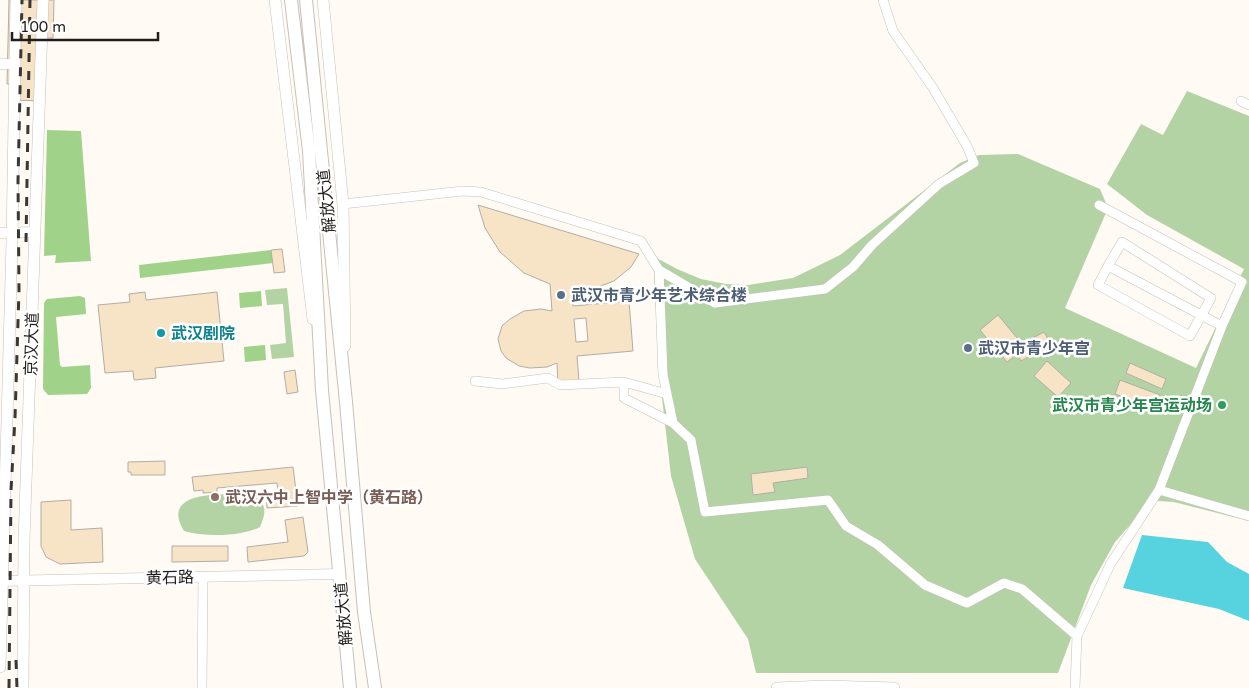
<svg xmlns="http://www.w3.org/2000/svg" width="1249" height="688" font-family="'Varela Round','Noto Sans SC',sans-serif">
  <rect width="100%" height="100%" fill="#fffaf4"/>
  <path fill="#b3d3a5" d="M1187,91L1249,116V521L1174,502L1158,501L1145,508L1115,542L1091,585L1058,673H756L748,639L695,559L671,476L660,380L653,256L677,269L701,279L726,284L748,285L793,278L840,255L960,163L979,155L1018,154L1100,189L1108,208L1065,308L1196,368L1244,269L1147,215L1107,184L1141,124L1163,135Z
    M287,288L294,357L272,359L270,345L286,343L283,304L267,305L265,290Z
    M250,494C267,503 267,510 260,527C241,537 205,537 184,531C182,527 180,524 179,520C171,489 233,495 250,494Z"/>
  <path fill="#a1d28a" d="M47,130L81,131L91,261L55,263L56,255L44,256Z
    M271,250L273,263L140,278L139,265Z
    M261,291L262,306L240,308L239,293Z
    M80,296L85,298L86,314L56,317L60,365L62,367L90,365L91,388L87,394L48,395L43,389L44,303L47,299Z
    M265,345L266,360L245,362L244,347Z"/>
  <path fill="#56d3df" d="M1142,535L1208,542L1227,562L1249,574V621L1219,609L1123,588Z"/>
  <path fill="#f7e3c6" stroke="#b3ada5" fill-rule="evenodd" d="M9,0H54L53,38H44L42,101L11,100V84H7Z
    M478,205L639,254L631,267L614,281L595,288L572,289L573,306L629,301L633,351L577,356L579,381L558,383L557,363L547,367L530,368L519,366L506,358L501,351L498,339L502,326L510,319L524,311L541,309L552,311L550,284L524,273L500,252L485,228ZM586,318L588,341L576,342L574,319Z
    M282,249L285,272L274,273L271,250Z
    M145,292L146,300L217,292L224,361L155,368L156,378L134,380L133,371L105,373L98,305L130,302L129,294Z
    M998,315L1022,344L1014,351L1016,355L1007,362L980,330Z
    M1044,332L1051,344L1021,361L1016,351L1022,344Z
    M1047,361L1071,383L1058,397L1034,376Z
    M1130,363L1166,379L1162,389L1126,373Z
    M295,370L298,392L287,394L284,372Z
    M1120,380L1160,395L1155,408L1115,394Z
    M165,461V475H131V472H128V462Z
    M293,467L298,506L267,508L266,493L278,492L277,483L217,488V492L203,493V490L194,491L192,477Z
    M807,467L808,478L773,483L775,492L753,495L751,474Z
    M71,500V530L102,528L103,562L60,564L46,557L41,546V502Z
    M303,517L308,552L304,556L248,562L247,547L288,542L285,520Z
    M172,546H228V561L172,562Z"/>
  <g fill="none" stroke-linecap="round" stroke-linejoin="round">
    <g stroke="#c6c1b9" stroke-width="10">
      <path id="minor" d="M1241,101L1249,105
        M343,204L463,191L481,192L641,241L659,270L715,303L825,289L853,267L872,245L939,184L974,163L967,146L933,88L893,31L883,0
        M1099,205L1242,282L1222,326
        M1108,266L1122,242L1211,298L1190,336L1098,285L1108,266L1222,326L1159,490
        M659,270L663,375L673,423
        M475,381L502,384L548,378L560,385L624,382V398L673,423L691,440L705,512L828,500L846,526L878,545L925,585L967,603L1004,583L1022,589L1077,636
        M624,382L667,394
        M202,688L203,577
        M1075,688L1077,636L1111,563L1159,490L1249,516"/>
    </g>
    <g stroke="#c6c1b9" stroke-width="11">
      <path id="tertiary" d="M0,64H15
        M0,233L35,232
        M0,581L339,574"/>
    </g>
    <g stroke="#c6c1b9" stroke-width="12">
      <path id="secondary" d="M275,0L313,319
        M323,0L343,204L345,346
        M0,667L12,242L16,0
        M23,688L24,540L43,0
        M777,688L826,686L894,688"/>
    </g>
    <g stroke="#c6c1b9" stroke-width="14">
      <path id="primary" d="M291,0L309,151L322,390L350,688
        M306,0L346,402L364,612L375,688"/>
    </g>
    <use href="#minor" stroke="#fff" stroke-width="9"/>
    <use href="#tertiary" stroke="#fff" stroke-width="10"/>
    <use href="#secondary" stroke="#fff" stroke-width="11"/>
    <use href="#primary" stroke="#fff" stroke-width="12"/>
    <path stroke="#3a3834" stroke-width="3" stroke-dasharray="9 9" stroke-linecap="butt" d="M26,242L30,0
      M16,660L17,688
      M9,688L11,490L15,418L19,290L18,181L22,0"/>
  </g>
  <g fill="#5c6f8a" stroke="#fff" stroke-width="2">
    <circle cx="561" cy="295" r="5"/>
    <circle cx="968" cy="348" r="5"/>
  </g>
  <circle fill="#0f9aa8" stroke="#fff" stroke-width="2" cx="161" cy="333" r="5"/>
  <circle fill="#2e9e5b" stroke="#fff" stroke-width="2" cx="1222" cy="405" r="5"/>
  <circle fill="#8d6e63" stroke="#fff" stroke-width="2" cx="215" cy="497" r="5"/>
  <g text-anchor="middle" stroke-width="5" stroke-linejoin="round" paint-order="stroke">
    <g font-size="16" fill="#201e1b" stroke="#fff">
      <text transform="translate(326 201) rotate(-96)" y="6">解放大道</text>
      <text transform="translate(31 344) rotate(-88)" y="6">京汉大道</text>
      <text transform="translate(170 577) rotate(-1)" y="6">黄石路</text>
      <text transform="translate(343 614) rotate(-95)" y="6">解放大道</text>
    </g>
    <g font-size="16" font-weight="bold" fill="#4e5e75" stroke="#fff" text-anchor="start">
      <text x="571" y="301">武汉市青少年艺术综合楼</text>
      <text x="978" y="354">武汉市青少年宫</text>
    </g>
    <g font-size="16" font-weight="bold" fill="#0d838f" stroke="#fff" text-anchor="start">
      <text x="171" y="339">武汉剧院</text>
    </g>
    <g font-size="16" font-weight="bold" fill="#27864d" stroke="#fff" text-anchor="end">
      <text x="1212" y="411">武汉市青少年宫运动场</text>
    </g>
    <g font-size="16" font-weight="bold" fill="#785e54" stroke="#fff" text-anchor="start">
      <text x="225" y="503">武汉六中上智中学（黄石路）</text>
    </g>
  </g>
  <path d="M12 32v8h146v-8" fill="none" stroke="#201e1b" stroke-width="2.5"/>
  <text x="20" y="32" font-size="15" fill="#201e1b" stroke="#ffffff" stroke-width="4" paint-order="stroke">100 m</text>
</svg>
